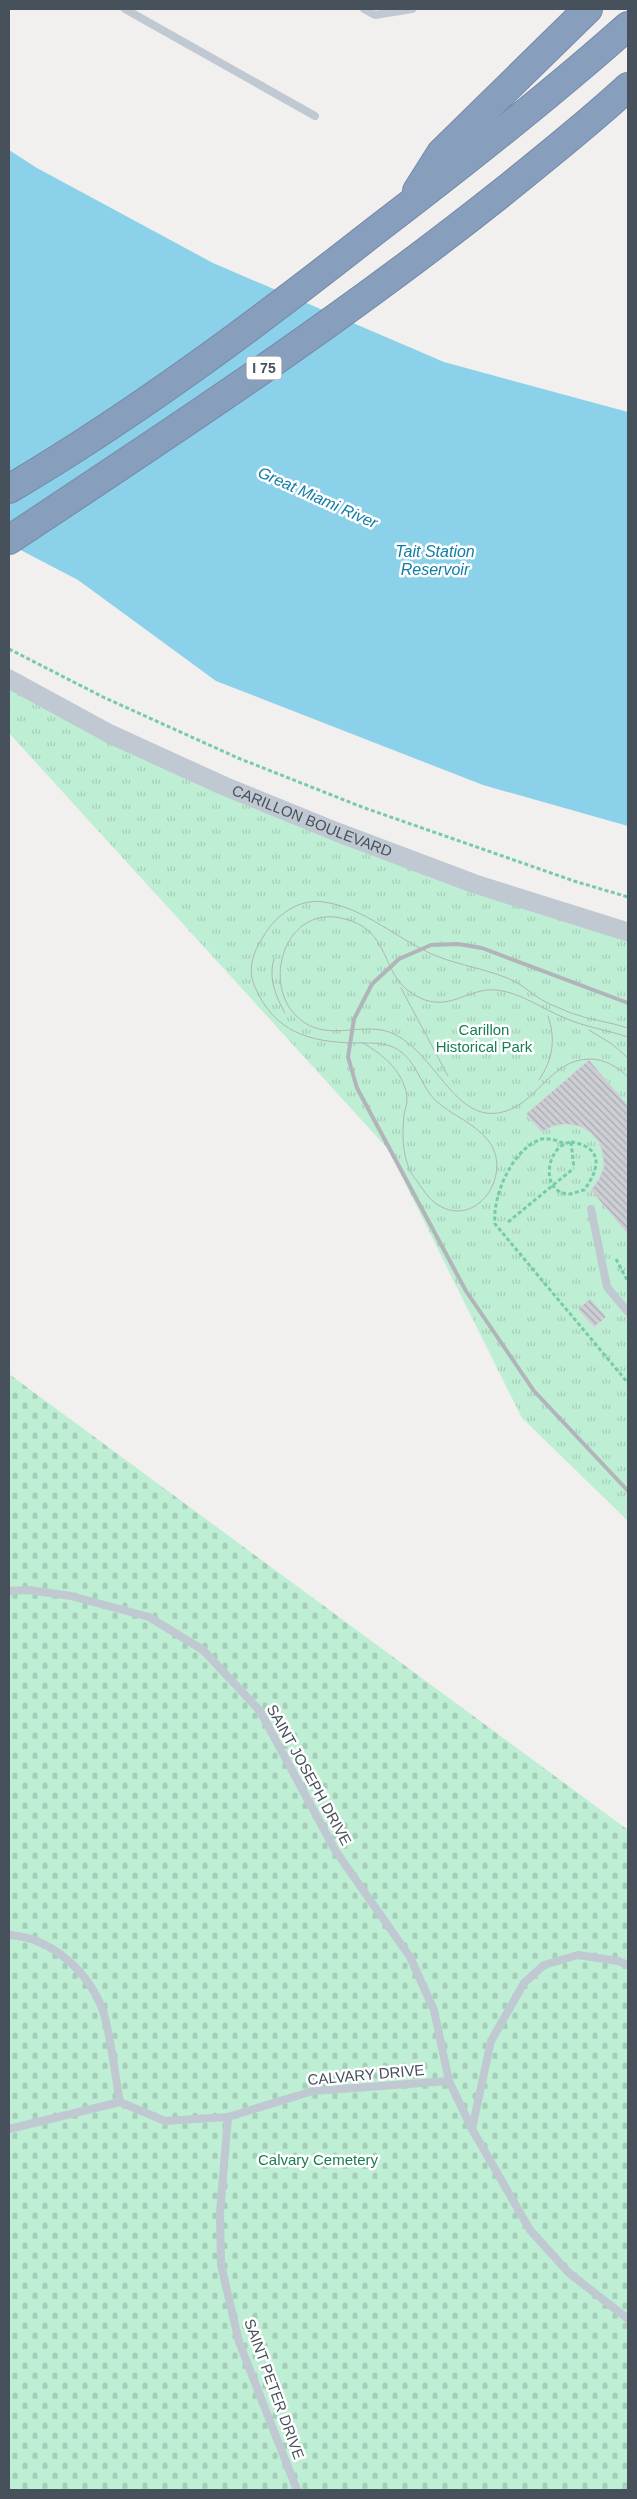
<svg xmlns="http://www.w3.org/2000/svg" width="637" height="2499" font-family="Arial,sans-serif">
  <defs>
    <pattern id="cemetery-stones" width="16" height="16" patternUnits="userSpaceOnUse" patternTransform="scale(1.25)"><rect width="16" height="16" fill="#beeed4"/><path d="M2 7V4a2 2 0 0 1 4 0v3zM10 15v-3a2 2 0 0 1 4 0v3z" fill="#a5ceb8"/></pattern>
    <pattern id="park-tufts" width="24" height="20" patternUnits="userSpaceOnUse" patternTransform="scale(1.25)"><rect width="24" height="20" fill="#beeed4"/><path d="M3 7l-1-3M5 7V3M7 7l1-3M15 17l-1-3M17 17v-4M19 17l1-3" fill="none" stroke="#a5ceb8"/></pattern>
    <pattern id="building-back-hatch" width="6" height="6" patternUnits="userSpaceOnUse" patternTransform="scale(1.25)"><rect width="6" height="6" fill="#ccced4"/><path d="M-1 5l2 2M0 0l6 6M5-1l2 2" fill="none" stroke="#a7aaaf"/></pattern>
  </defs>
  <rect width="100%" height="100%" fill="#f2efef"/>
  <path fill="url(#cemetery-stones)" d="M9,1374L628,1830V2490H9Z"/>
  <path fill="url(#park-tufts)" d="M9,679L224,786L628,932V1521L522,1418L388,1149L9,733Z"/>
  <path fill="#8cd1ea" d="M9,150L37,168L213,263L444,362L628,412V826L483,785L216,681L78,580L9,544Z"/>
  <path fill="url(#building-back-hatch)" stroke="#d3d5da" d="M589,1060L628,1106V1234L591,1190L599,1179L604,1167L603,1154L599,1142L590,1132L579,1126L566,1124L553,1126L542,1132L526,1114Z
    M590,1299L606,1317L594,1327L578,1309Z"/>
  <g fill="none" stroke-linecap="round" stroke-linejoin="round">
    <g stroke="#7389a9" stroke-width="30">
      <path id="motorway" d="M417,191L441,153L588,9
        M9,489C136,414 255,325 371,234C459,167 546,99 628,26
        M9,540C177,429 346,317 504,191C546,157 588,124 628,87"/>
    </g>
    <path stroke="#77cca7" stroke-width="3" stroke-dasharray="4 2.5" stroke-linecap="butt" d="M9,649L103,697L238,758L362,807L574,881L628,897
      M571,1142C604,1147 600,1169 584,1190C579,1191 573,1194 569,1194C539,1193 546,1145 571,1142Z
      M571,1142L574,1168
      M563,1143C555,1140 545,1136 537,1141C511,1152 492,1198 495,1224L628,1383
      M616,1259L628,1282"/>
    <path stroke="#c0c8d1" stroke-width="8" d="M125,9L315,116
      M364,9L375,15L412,9
      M591,1209L607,1287L628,1312
      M9,1591L29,1590L71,1596L149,1617L203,1650L260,1711L335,1850L410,1957L434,2010L449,2081L472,2129L530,2230L569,2273L628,2319
      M9,1935C51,1937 89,1972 103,2011C111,2036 115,2076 120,2102
      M120,2102L165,2121L228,2117L313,2091L449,2081
      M228,2117L220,2213L221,2265L239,2342L297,2490
      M9,2129L120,2102
      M472,2129L491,2041L524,1983L544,1965L578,1955L618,1961L628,1965
      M626,2490L628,2489"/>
    <path stroke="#c0c8d1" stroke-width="19" id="s1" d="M9,679L110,734L224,786L337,832L475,884L628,932"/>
    <use href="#motorway" stroke="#889ebd" stroke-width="28"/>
    <path stroke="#b1b4b9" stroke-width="1" d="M274,959C268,978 276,997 285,1013
      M401,988L448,1076
      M589,1030L612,1044L628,1058
      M628,1037C607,1030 585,1027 565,1018C542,1009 522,993 497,990C466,987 447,1016 413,994C379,974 393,929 341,918C282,905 258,993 305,1023C330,1039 359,1024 386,1031C433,1045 451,1120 498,1113C537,1107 549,1059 590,1059C604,1059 618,1067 628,1077
      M363,1043C383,1054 406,1074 407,1099C407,1104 405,1110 404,1115C402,1135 402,1160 414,1177C421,1186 428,1199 438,1205C477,1229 512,1175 490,1143C476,1123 452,1116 435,1100C420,1085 417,1061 397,1049C385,1042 369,1043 355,1043C310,1042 275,1033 255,987C247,970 253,952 263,937C275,916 298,898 324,902C365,908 397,939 434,955C460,966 490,969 516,982C525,987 533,995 542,1000C551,1005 562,1009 571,1013C590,1020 610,1022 628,1028
      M539,1080C553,1059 556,1040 548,1016"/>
    <path stroke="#b1b4b9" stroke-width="4" d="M628,1003L482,948L458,944L431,945L399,959L372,984L354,1019L348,1057L357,1088L466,1291L534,1391L628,1491"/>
    <path stroke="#77cca7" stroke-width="3" stroke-dasharray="4 2.5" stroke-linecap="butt" d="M508,1222L574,1168"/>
  </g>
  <g text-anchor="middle" stroke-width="5" stroke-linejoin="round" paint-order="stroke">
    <rect fill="#fff" stroke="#7e858d" stroke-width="1" x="246.5" y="356.5" width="35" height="23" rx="4"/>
    <g font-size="14" font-weight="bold" fill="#47515c">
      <text x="264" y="373">I 75</text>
    </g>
    <g font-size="15" fill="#47515c" stroke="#fff">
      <text dy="5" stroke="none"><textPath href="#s1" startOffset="335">CARILLON BOULEVARD</textPath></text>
      <text transform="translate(309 1775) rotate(61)" y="5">SAINT JOSEPH DRIVE</text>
      <text transform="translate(366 2075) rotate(-5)" y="5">CALVARY DRIVE</text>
      <text transform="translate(274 2389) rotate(70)" y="5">SAINT PETER DRIVE</text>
    </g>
    <g font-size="15" fill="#197d51" stroke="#fff">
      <text x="484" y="1035">Carillon<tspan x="484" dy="17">Historical Park</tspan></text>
      <text x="318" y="2165">Calvary Cemetery</text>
    </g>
    <g font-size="16" font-style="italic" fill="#0f7ea8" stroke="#fff">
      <text transform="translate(318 497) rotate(24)" y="6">Great Miami River</text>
      <text x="435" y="557">Tait Station<tspan x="435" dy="18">Reservoir</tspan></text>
    </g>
  </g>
  <rect width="637" height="2499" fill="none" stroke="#47515c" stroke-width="20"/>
</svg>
